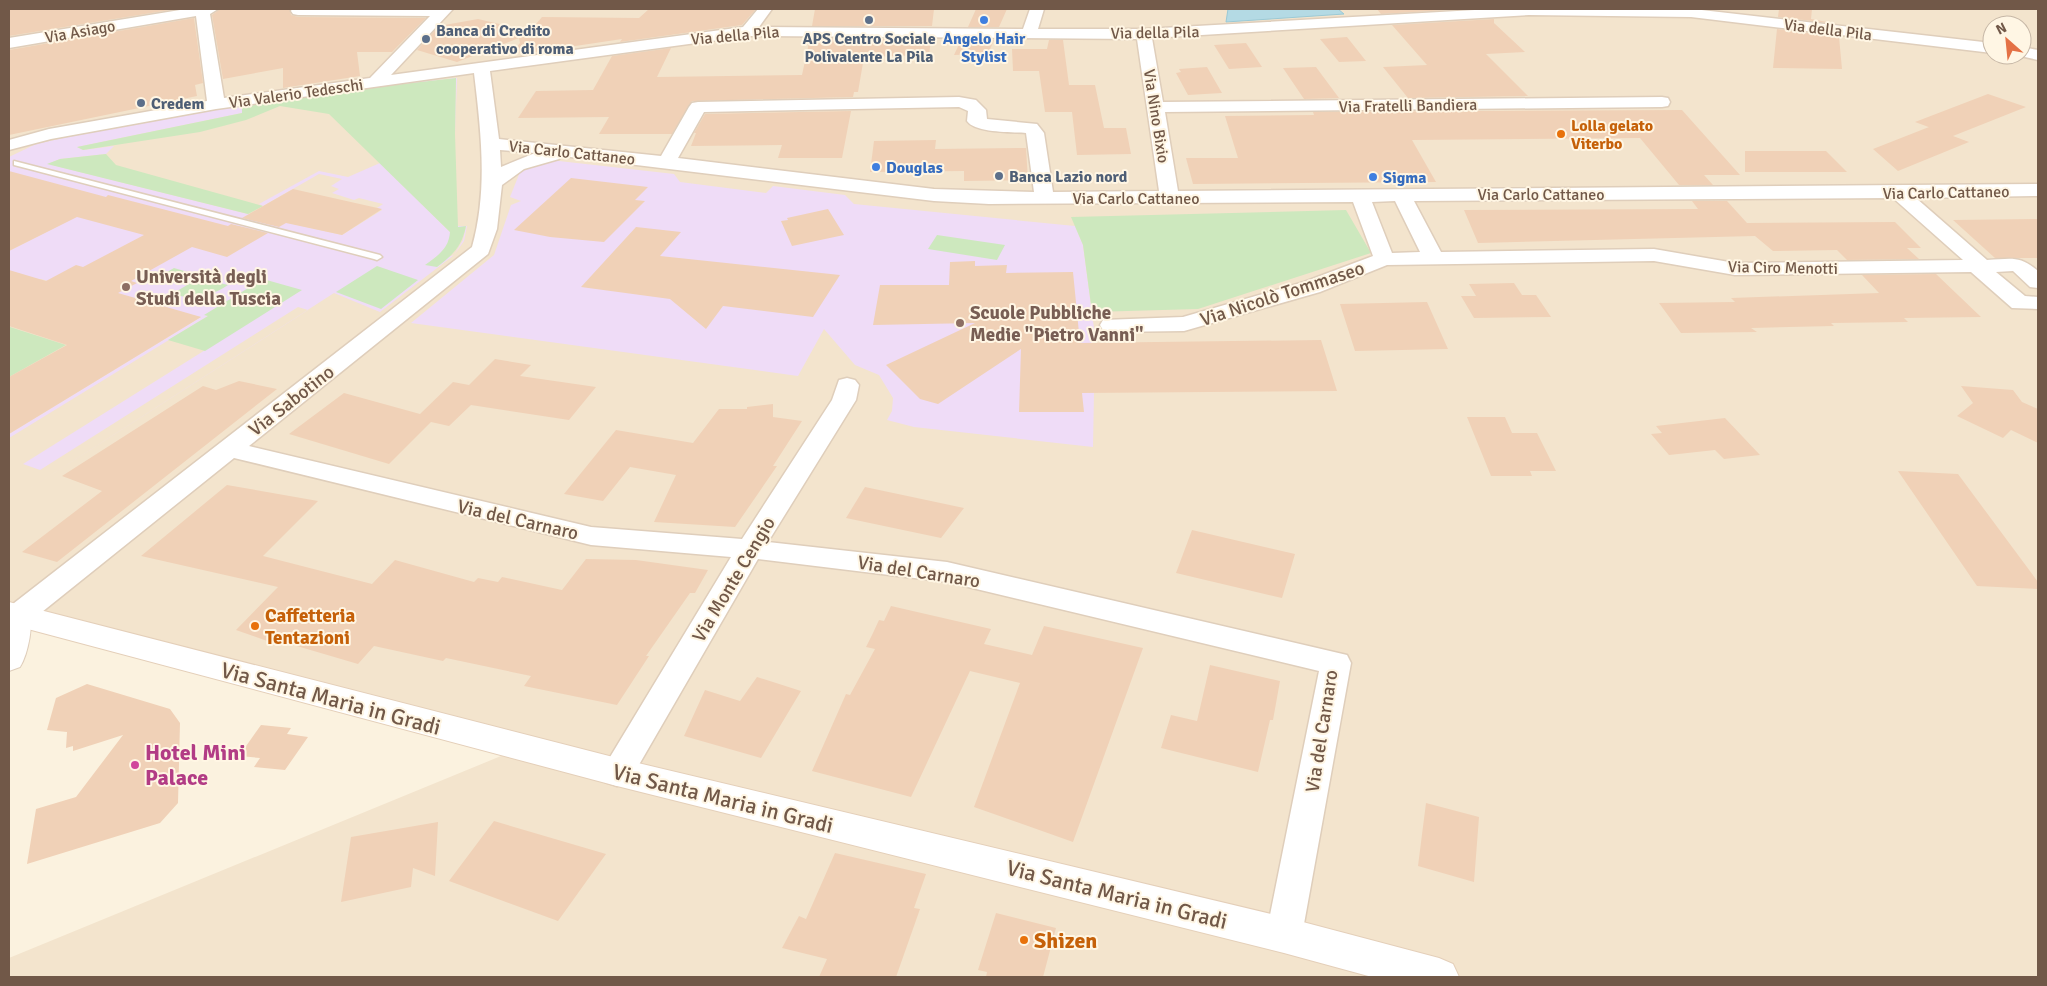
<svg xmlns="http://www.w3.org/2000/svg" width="2047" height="986" font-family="Signika,sans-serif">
  <rect width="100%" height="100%" fill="#fbf2df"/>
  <path fill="#f3e4cd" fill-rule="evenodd" d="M9,9H2038V977H9V958L523,747L9,607ZM1992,25H2022V55H1992Z"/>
  <path fill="#efdcf7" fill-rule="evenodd" d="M457,78L455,134L458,226H467L464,241L454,255L380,312L334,293L9,502L308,310L298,307L40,470L23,464L301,290L205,315L208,316L9,438V434L201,317L79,290L41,279L32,284L9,277V251L60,225L32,217L9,229V157L36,144L123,125L340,90ZM456,78L455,134L458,227H466L463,240L454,255L426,265L440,254L450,242V232L380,163L348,177L319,171L259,204L263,206L319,174L342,179L331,186L339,189L332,193L354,200L359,198L383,204L377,208L382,210L342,235L248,214L48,164L60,159L106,154L114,146L83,150L77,147L242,113L243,107Z
    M543,161H559L674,174L680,182L766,193L773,186L845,195L854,204L1075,226L1083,245L1095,336L1093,447L914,427L887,420L892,411L893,398L879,375L855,365L824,329L798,376L411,323L494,255L511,205L521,201L510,197L520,172Z"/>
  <path fill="#cde8be" d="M456,78L455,134L458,227L466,226C462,246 453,255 437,267L425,265C438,256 449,248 450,232L329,114L280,106L246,120L200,132L83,150L77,147L242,113V107L340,91Z
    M106,154L116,165L263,206L248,214L47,164L60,159Z
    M1346,210L1371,253L1198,309L1092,312L1083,245L1071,217Z
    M937,235L1005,245L997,260L928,249Z
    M377,266L418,280L381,309L336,292Z
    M174,268L191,273L171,284L155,279Z
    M199,278L228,285C208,298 194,300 172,294Z
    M263,279L302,290L205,351L168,340L208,316L204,315Z
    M10,327L66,345L9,377Z"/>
  <path fill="#b4dae4" stroke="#9bc9d5" d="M1228,9H1338L1344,14L1226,22Z"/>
  <path fill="#f0d1b7" d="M9,9H176L9,36Z
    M220,9H290L291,15L298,17L426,18L392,52H357L360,76L283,88V68L223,79L212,15Z
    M649,9H756L742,25L620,42L622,39L522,54V52L511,54L520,43L519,38L457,62L417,50L439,26L478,19L530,31L542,17L639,18Z
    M815,9H934L932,26H812Z
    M976,9H1007L999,27H968Z
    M1377,9H1464L1381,14Z
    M1779,9H1812L1811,19L1838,24L1778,17Z
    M194,18L203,83L195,85L197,96L9,135V50Z
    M1494,19V23L1525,52L1486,54L1528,96L1408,98L1383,67L1427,65L1392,25Z
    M1777,29L1839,37L1842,69L1773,68Z
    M1347,37L1366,61L1339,62L1320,39Z
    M810,38L931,39L929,55L864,57L858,92H854L853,97L692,101L672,134H599L609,117L518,118L536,91L593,90L612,56L671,48L657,77L802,75Z
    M961,40H994L988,54L954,55Z
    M1049,40H1063L1069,85H1095L1104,128H1126L1131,154L1077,155L1072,112H1045L1039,71H1013L1012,49H1047Z
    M1246,43L1262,67L1229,69L1214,45Z
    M1207,67L1222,93L1188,95L1176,73L1181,72L1179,69Z
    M1316,67L1339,98L1304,99L1283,68Z
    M1988,94L2026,107L1953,136L1915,122Z
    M1682,110L1740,175H1704L1713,185H1679L1640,138L1412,140L1436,182L1193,184L1186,158H1238L1225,116L1314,115L1313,112Z
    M851,111L842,158H778L782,145L691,146L696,133H694L705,114Z
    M1929,127L1969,142L1898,171L1873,149Z
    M936,140L935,149L1026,148L1028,180L964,181V171L870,172L874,141Z
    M1745,151H1826L1847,172H1745Z
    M9,171L106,197L108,195L228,226L231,224L268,233L227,257L192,247L131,281L137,283L118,293L201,317L9,434V377L67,345L9,326V270L46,281L76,265L83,267L144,235L77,217L9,251Z
    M571,178L648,187L635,200L645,201L604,242L550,237L514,230Z
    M293,189L382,209L342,235L286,223L279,227L242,218Z
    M1692,201H1727L1747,223L1895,222L1921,248H1907L1919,259L1847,260L1837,250L1773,251L1755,236L1478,243L1464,210L1698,209Z
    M828,209L844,235L792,246L781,221L788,220L787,218Z
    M2038,219V258H1995L1953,220Z
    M636,227L681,232L660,256L840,275L813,317L723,306L706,329L670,299L581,287Z
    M975,261V266L1007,265L1006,273L1073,272L1080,343L1321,340L1337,391L1082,393L1084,412H1019L1021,349L938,404L920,399L886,365L975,323L873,325L880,285H949L950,262Z
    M1936,274L1981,317L1904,318L1908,322L1831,323L1834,326L1751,328L1757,332L1681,333L1659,303L1735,302L1731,298L1879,293L1862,275Z
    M1514,283L1522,295H1536L1551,317L1474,318L1461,296H1476L1469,284Z
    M1427,302L1448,349L1355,351L1340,304Z
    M495,359L531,365L520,376L596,387L569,420L471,405L449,426L431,422L389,464L289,434L344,393L420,414L453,382L469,385Z
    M239,381L277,389L57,562L22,552L102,491L62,476L203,386L216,390Z
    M1961,386L2013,390L2022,402L2038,409V443L2011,430L2003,438L1957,416L1973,403Z
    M773,404V417L802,421L773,466H777L735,527L654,522L676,475L630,467L603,501L564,494L616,430L693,443L719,409H747V407Z
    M1467,417H1505L1512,433H1537L1556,471H1530L1532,476H1491Z
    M1725,418L1760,455L1724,459L1715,450L1669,455L1651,434L1662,433L1656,426Z
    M1898,471L1958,474L2038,582V589L1977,586Z
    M227,485L318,501L263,556L372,584L395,560L474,582L478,578L498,582L502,577L562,590L586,559L636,560L708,570L695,593H690L646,656H649L617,705L524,686L531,676L446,658L443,661L374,646L358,664L273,639L270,642L236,630L278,587L141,556Z
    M865,487L964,508L941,538L846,518Z
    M1192,530L1295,554L1282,598L1176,573Z
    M891,606L991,629L984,644L1032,655L1044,626L1143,648L1073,842L974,807L1020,683L970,671L911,797L812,771L846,694L850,695L875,649L866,647L873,633L879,620L884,621Z
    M1210,665L1280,681L1273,720H1270L1258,772L1161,748L1171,715L1197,721Z
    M757,677L801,691L761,758L684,736L705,690L740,701Z
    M87,684L170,709L180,723L178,803L160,823L27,864L36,809L76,797L123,735L73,751V746L66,748L67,732L47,730L56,698Z
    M261,725L291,728L287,734L308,737L285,770L254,767L260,758L239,756Z
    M1426,803L1479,817L1474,882L1418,866Z
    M494,821L606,854L558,921L449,881Z
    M438,822L435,876L413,868L411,887L341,902L351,837Z
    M835,853L926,874L914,908L920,909L896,977H819L827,959L782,948L799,916L806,919Z
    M996,913L1056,928L1043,977H986L987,972L978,970Z"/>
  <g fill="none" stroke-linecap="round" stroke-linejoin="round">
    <g stroke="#dfcebb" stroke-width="3">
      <path id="service" d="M14,161L380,255L382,257L377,260L374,259L14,165Z"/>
    </g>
    <g stroke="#dfcebb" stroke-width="3">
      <path id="minor" d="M186,9H218L210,14L224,98L370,78L430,16L298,15L293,14L291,11L292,9H453L391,75L743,27L758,9H772L759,27L1023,29L1030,9H1044L1038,29H1144L1492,9H1693L1992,43V53L1691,17L1529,15L1152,38L1163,102L1662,97L1668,98L1670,102L1668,106L1662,107L1165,112L1178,191L2038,184V196L1916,198L1987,260C2012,259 2019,255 2038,271V288L2030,287L2013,271L1996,272L2025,296L2038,297V309L2012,308L1971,272L1735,275L1654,261L1387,265L1320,292L1184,331L1111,332L1103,330L1100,325L1103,320L1183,317L1304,282L1373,256L1353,202L989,204L934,201L562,156L559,159L524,169L502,185L497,229L488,254L249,446L591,527L742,539L832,400L839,380L847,378L855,380L859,385L856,400L768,542L947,562L1347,655L1351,663L1302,935L1297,947L1284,952L1271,947L1266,935L1319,671L947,582L758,559L629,782L617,786L605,782L601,772L731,557L591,545L234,458L27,624L9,629V607L472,247C488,190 481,132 474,73L216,109L51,139L9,150V140L49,129L207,101L196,16L9,48V38ZM748,36L1137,39L1159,191L1053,192L1044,133L1037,124L987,119L986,110L976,100L959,97L698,102L692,103L689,107L661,156L499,139L490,71ZM959,107L968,111L967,121C975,133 1012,132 1026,133L1034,192L934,189L678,158L704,112ZM500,150L535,153L501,167ZM1893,198L1963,260L1735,263L1654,249L1441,252L1414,201ZM1395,201L1420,252L1392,253L1372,202Z
        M2022,47L2038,50V60L2016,55H2022Z"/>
    </g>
    <g stroke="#dfcebb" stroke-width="2">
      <path id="tertiary" d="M17,605L28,608C35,621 28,654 20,667L9,671V607Z"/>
    </g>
    <g stroke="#e4cfb9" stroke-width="2">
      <path id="secondary" d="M9,602L617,758L1284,917L1439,958L1453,964L1459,977H1372L1284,953L617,786L9,624Z"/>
    </g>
    <use href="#service" fill="#fff" fill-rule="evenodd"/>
    <use href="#minor" fill="#fff" fill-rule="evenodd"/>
    <use href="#tertiary" fill="#fff" fill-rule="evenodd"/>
    <use href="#secondary" fill="#fff" fill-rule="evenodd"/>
  </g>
  <g fill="#5c6f8a" stroke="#fff6e4" stroke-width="2">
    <circle cx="869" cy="20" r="5"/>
    <circle cx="426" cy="39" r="5"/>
    <circle cx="141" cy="103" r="5"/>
    <circle cx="999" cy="176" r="5"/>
  </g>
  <g fill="#3f7fe0" stroke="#fff6e4" stroke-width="2">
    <circle cx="984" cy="20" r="5"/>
    <circle cx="876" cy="167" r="5"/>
    <circle cx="1373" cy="177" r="5"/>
  </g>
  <g fill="#e8710a" stroke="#fff6e4" stroke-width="2">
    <circle cx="1561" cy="134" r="5"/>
    <circle cx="255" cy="626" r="5"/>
    <circle cx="1024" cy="940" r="5"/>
  </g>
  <g fill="#8d6e63" stroke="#fff6e4" stroke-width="2">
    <circle cx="126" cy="287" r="5"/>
    <circle cx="960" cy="323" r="5"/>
  </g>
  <circle fill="#d1479c" stroke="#fff6e4" stroke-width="2" cx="135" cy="765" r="5"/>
  <g text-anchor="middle" stroke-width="4" stroke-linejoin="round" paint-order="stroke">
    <g font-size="16" fill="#715848" stroke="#fff6e4">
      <text transform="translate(1828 29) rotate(7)" y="6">Via della Pila</text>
      <text transform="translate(80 31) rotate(-10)" y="6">Via Asiago</text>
      <text transform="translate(1155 32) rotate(-1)" y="6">Via della Pila</text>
      <text transform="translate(735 35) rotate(-5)" y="6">Via della Pila</text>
      <text transform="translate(296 93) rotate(-8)" y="6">Via Valerio Tedeschi</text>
      <text transform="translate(1408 105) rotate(-1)" y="6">Via Fratelli Bandiera</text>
      <text transform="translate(1157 116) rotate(81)" y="6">Via Nino Bixio</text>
      <text transform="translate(572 152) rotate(6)" y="6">Via Carlo Cattaneo</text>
      <text transform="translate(1946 192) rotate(-1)" y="6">Via Carlo Cattaneo</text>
      <text x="1541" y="200">Via Carlo Cattaneo</text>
      <text x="1136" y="204">Via Carlo Cattaneo</text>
      <text transform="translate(1783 267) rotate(1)" y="6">Via Ciro Menotti</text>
    </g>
    <g font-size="16" font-weight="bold" fill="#4e5e75" stroke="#fff6e4" text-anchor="start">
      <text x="436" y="36">Banca di Credito<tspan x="436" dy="18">cooperativo di roma</tspan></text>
      <text x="869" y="44" text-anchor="middle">APS Centro Sociale<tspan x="869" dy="18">Polivalente La Pila</tspan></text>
      <text x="151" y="109">Credem</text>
      <text x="1009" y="182">Banca Lazio nord</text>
    </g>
    <g font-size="16" font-weight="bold" fill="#366cbe" stroke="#fff6e4" text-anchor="start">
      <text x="984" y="44" text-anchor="middle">Angelo Hair<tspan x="984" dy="18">Stylist</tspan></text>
      <text x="886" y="173">Douglas</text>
      <text x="1383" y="183">Sigma</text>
    </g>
    <g font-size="16" font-weight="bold" fill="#c56008" stroke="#fff6e4" text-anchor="start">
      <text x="1571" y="131">Lolla gelato<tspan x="1571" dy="18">Viterbo</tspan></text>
    </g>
    <g font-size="19" font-weight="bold" fill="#785e54" stroke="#fff6e4" text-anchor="start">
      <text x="136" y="283">Università degli<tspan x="136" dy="22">Studi della Tuscia</tspan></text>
      <text x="970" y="319">Scuole Pubbliche<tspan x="970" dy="22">Medie "Pietro Vanni"</tspan></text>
    </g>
    <g font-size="19" fill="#715848" stroke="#fff6e4">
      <text transform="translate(1282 293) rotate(-18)" y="7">Via Nicolò Tommaseo</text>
      <text transform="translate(291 400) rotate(-38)" y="7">Via Sabotino</text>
      <text transform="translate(518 519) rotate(13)" y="7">Via del Carnaro</text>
      <text transform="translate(919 571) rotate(9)" y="7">Via del Carnaro</text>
      <text transform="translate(733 579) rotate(-59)" y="7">Via Monte Cengio</text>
      <text transform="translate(1321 731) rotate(-81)" y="7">Via del Carnaro</text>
    </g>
    <g font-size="19" font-weight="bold" fill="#c56008" stroke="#fff6e4" text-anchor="start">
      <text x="265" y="622">Caffetteria<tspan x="265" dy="22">Tentazioni</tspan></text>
    </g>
    <g font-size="22" fill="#715848" stroke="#fff6e4">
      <text transform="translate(331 698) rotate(15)" y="8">Via Santa Maria in Gradi</text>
      <text transform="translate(723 798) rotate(14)" y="8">Via Santa Maria in Gradi</text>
      <text transform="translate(1117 894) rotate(14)" y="8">Via Santa Maria in Gradi</text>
    </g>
    <g font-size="22" font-weight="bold" fill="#b23c85" stroke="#fff6e4" text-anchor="start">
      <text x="145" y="760">Hotel Mini<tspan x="145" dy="25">Palace</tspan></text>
    </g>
    <g font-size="22" font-weight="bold" fill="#c56008" stroke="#fff6e4" text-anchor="start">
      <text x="1034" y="948">Shizen</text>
    </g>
  </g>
  <rect width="2047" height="986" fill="none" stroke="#715848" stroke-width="20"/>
  <g transform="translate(2007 40) rotate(333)"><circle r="24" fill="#fff6e4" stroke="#c6b7a6"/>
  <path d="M0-4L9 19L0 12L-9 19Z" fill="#e47145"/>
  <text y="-8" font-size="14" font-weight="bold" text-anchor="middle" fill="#715848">N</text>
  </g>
</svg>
